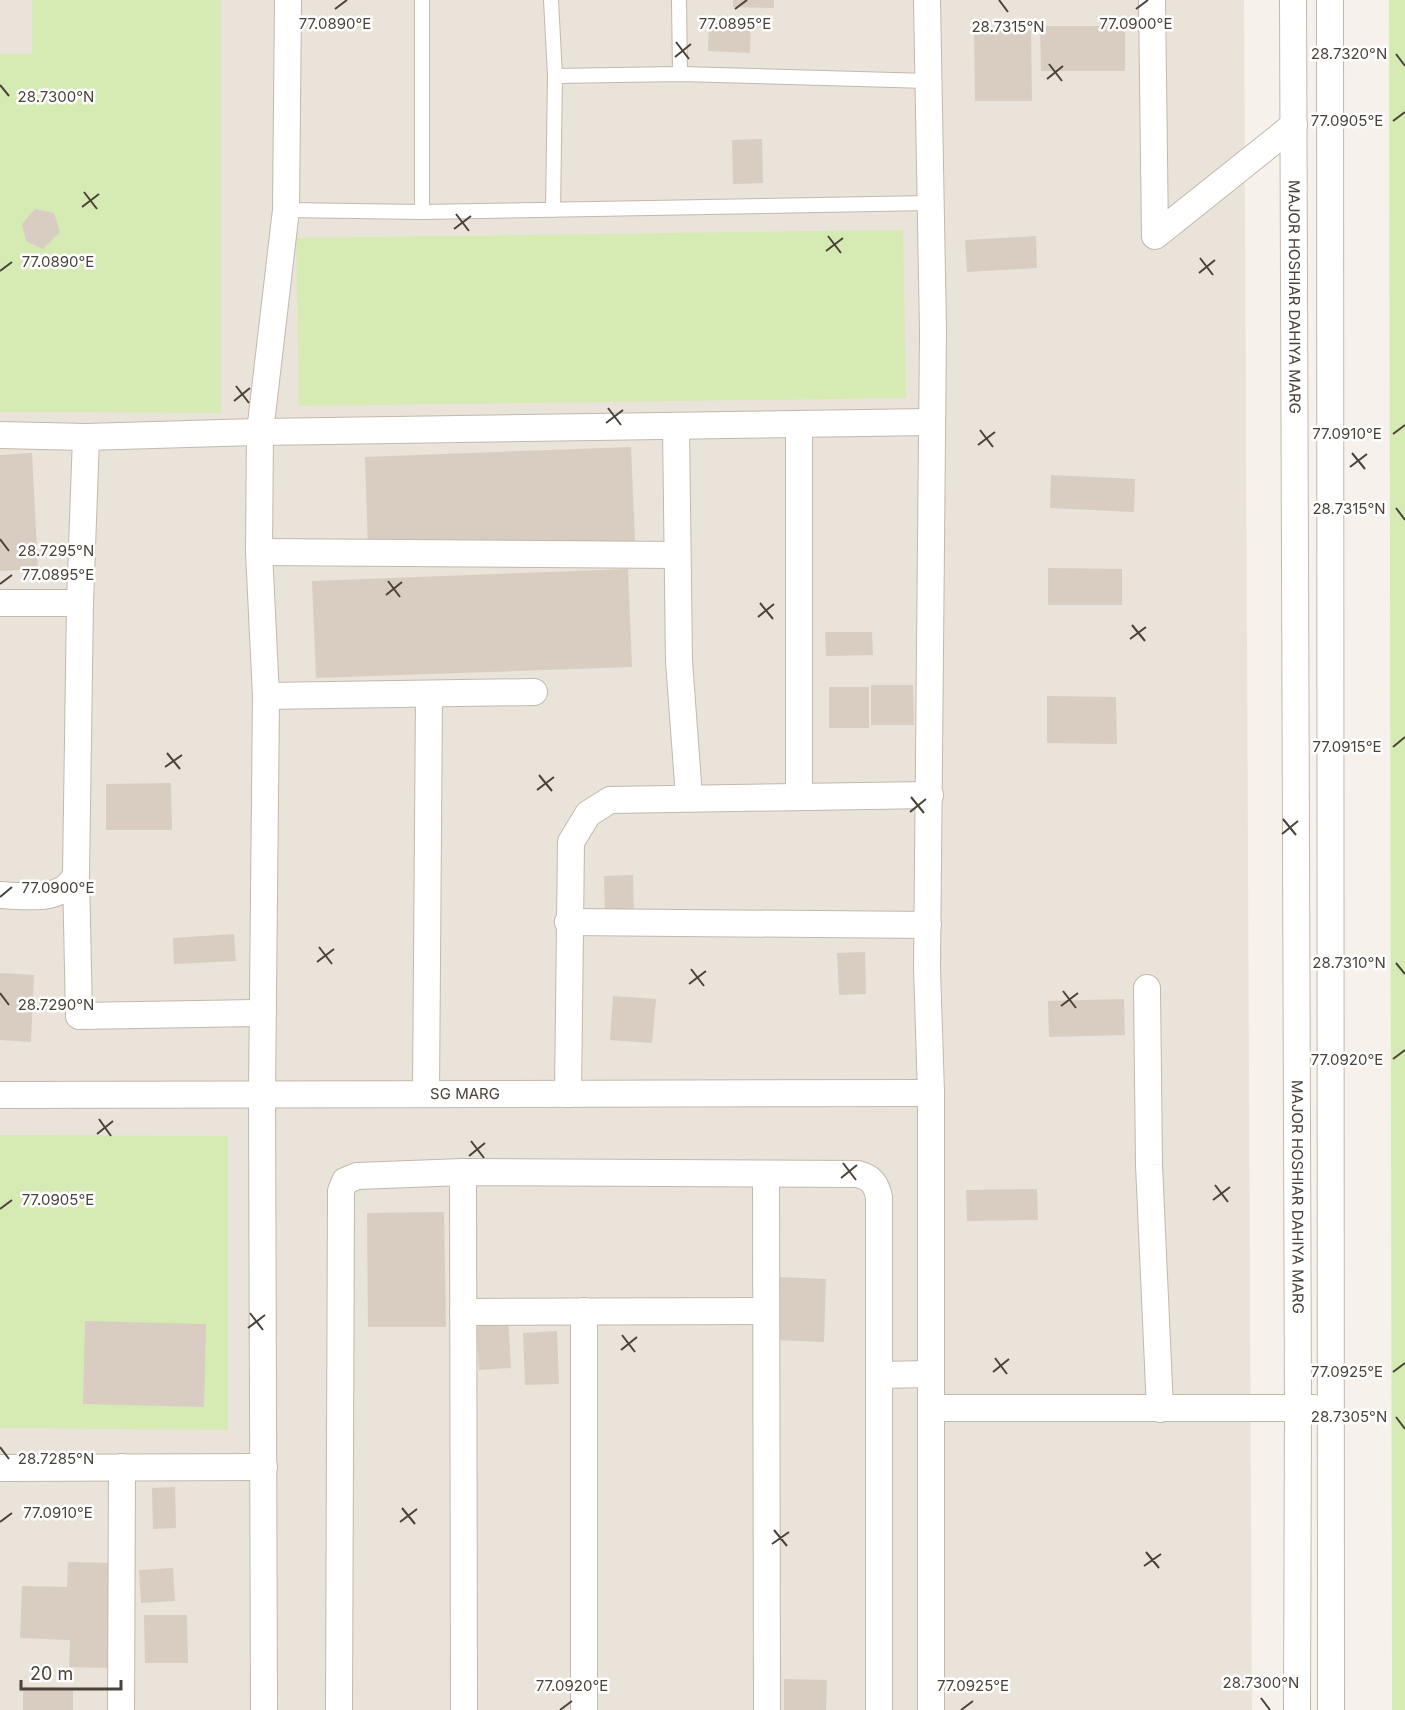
<svg xmlns="http://www.w3.org/2000/svg" width="1405" height="1710" font-family="Inter,sans-serif">
  <rect width="100%" height="100%" fill="#f6f2eb"/>
  <path fill="#eae3d9" d="M0,0H1244L1252,1710H0Z"/>
  <path fill="#d6eab4" d="M32,0H221V413L0,412V54H32Z
    M1389,0H1405V1710H1392Z
    M903,230L906,398L299,406L296,238Z
    M0,1135L228,1136V1430L0,1428Z"/>
  <path fill="#d8cdc0" d="M733,0H774V8L733,7Z
    M709,17L751,18L750,53L708,51Z
    M1040,26H1125V71H1041Z
    M974,30H1031L1032,101H975Z
    M762,139L763,183L733,184L732,140Z
    M35,209L54,213L60,232L43,249L26,241L22,224Z
    M1036,236L1037,268L967,272L965,240Z
    M631,447L635,541L368,551L365,457Z
    M32,453L38,569L0,571V455Z
    M1051,475L1135,479L1134,512L1050,508Z
    M1048,568L1122,569V605H1048Z
    M628,569L632,667L316,678L312,581Z
    M825,632H872L873,655L826,656Z
    M871,685H913L914,725H871Z
    M829,687H869V728H829Z
    M1047,696L1116,697L1117,744L1047,743Z
    M171,783L172,830H106V784Z
    M633,875L634,916L605,917L604,876Z
    M234,934L236,961L174,964L173,938Z
    M865,952L866,994L839,995L837,953Z
    M0,973L34,975L31,1042L0,1040Z
    M613,996L656,999L652,1043L610,1040Z
    M1124,999L1125,1035L1049,1037L1048,1001Z
    M1037,1189L1038,1220L967,1221L966,1190Z
    M444,1212L446,1327H368L367,1213Z
    M778,1277L826,1279L824,1342L775,1340Z
    M508,1317L511,1368L479,1370L476,1318Z
    M85,1321L206,1324L204,1407L83,1404Z
    M557,1331L559,1384L525,1385L523,1333Z
    M175,1487L176,1528L153,1529L152,1488Z
    M68,1562L113,1563L110,1668L69,1667L70,1640L20,1638L22,1586L67,1587Z
    M173,1568L175,1601L141,1603L139,1570Z
    M144,1615H187L188,1663H145Z
    M784,1679L827,1680L826,1710H784Z
    M23,1687L73,1688V1710H23Z"/>
  <g fill="none" stroke-linecap="round" stroke-linejoin="round">
    <g stroke="#c2b9ad" stroke-width="16">
      <path id="service" d="M422,0V212
        M551,0L555,76L553,210
        M679,0L680,74
        M555,76L680,74L928,81
        M286,210L422,212L930,203"/>
    </g>
    <g stroke="#c2b9ad" stroke-width="28">
      <g id="minor">
        <path d="M927,0L933,331L927,968L931,1093V1710"/>
        <path d="M1152,0L1155,236L1294,125"/>
        <path id="s1" d="M1293,0L1298,1408L1297,1710"/>
        <path d="M1330,0L1331,1710"/>
        <path d="M799,424V796"/>
        <path d="M676,427L679,661L689,797"/>
        <path d="M0,435L86,437L260,432L930,422"/>
        <path d="M259,552L676,555"/>
        <path d="M0,603H80"/>
        <path d="M266,696L534,692"/>
        <path d="M76,875L79,1016L263,1013"/>
        <path d="M0,895C27,896 62,903 76,875L80,603L86,437"/>
        <path d="M568,922L928,925"/>
        <path d="M1147,988L1149,1165L1160,1409"/>
        <path d="M426,1094L429,694"/>
        <path d="M568,1094L571,842L588,814L610,800L930,795"/>
        <path id="s2" d="M0,1095L931,1093"/>
        <path d="M463,1172L464,1710"/>
        <path d="M766,1174L767,1710"/>
        <path d="M584,1311V1710"/>
        <path d="M463,1312L766,1311"/>
        <path d="M879,1375L931,1374"/>
        <path d="M931,1408H1314"/>
        <path d="M0,1468L264,1467"/>
        <path d="M121,1710L122,1467"/>
        <path d="M264,1710L262,1095L266,696L259,552L260,432L286,210L288,0"/>
        <path d="M339,1710L341,1191L345,1181L357,1176L463,1172L858,1174C872,1178 876,1184 879,1197V1710"/>
      </g>
    </g>
    <use href="#service" stroke="#fff" stroke-width="14"/>
    <use href="#minor" stroke="#fff" stroke-width="26"/>
  </g>
  <path fill="none" stroke="#4b4239" stroke-width="2" d="M999,0L1008,12M335,9L347,0M735,9L747,0M1136,9L1148,0M676,42L689,59M1396,54L1405,66M675,57L691,44M1049,64L1062,81M1047,79L1063,66M0,85L9,96M1393,121L1405,112M84,192L97,209M82,207L99,194M456,214L469,231M454,229L471,216M828,236L841,253M826,251L843,238M1200,258L1213,275M0,271L12,262M1199,273L1215,260M236,386L249,403M234,401L250,388M608,408L621,425M606,423L623,410M980,430L993,447M1393,434L1405,425M978,445L995,432M1352,453L1365,469M1350,467L1367,454M1396,508L1405,520M0,539L9,551M388,581L400,597M0,584L12,575M386,595L402,582M760,603L773,619M758,617L774,604M1132,625L1145,641M1130,639L1146,627M1393,747L1405,737M167,753L180,769M165,767L182,755M539,775L552,791M537,790L554,777M911,797L924,813M910,812L926,799M1283,819L1296,835M1282,834L1298,821M0,897L12,887M319,947L332,964M317,962L334,949M1396,963L1405,974M691,969L704,986M689,984L706,971M1063,991L1076,1008M0,993L9,1005M1061,1006L1078,993M1393,1059L1405,1050M99,1119L111,1136M97,1134L113,1121M471,1141L484,1158M469,1156L485,1143M843,1163L856,1180M841,1178L857,1165M1215,1185L1228,1202M1213,1200L1230,1187M0,1209L12,1200M250,1313L263,1330M248,1328L265,1315M622,1335L635,1352M621,1350L637,1337M995,1358L1007,1374M993,1372L1009,1359M1393,1372L1405,1363M1396,1417L1405,1429M0,1447L9,1459M402,1508L415,1524M0,1522L12,1513M400,1522L417,1509M774,1530L787,1546M772,1544L789,1532M1146,1552L1159,1568M1144,1566L1161,1554M1261,1698L1270,1710M560,1710L572,1701M961,1710L973,1701"/>
  <g text-anchor="middle" stroke-width="5" stroke-linejoin="round" paint-order="stroke">
    <g font-size="15" fill="#4b4239" stroke="#fff">
      <text dy="5" stroke="none"><textPath href="#s1" startOffset="297">MAJOR HOSHIAR DAHIYA MARG</textPath></text>
      <text dy="5" stroke="none"><textPath href="#s2" startOffset="465">SG MARG</textPath></text>
      <text dy="5" stroke="none"><textPath href="#s1" startOffset="1197">MAJOR HOSHIAR DAHIYA MARG</textPath></text>
    </g>
  </g>
  <g font-size="15" text-anchor="middle" fill="#4b4239" stroke="#fff" stroke-width="5" stroke-linejoin="round" paint-order="stroke">
    <text x="335" y="29">77.0890°E</text>
    <text x="735" y="29">77.0895°E</text>
    <text x="1136" y="29">77.0900°E</text>
    <text x="1008" y="32">28.7315°N</text>
    <text x="1349" y="59">28.7320°N</text>
    <text x="56" y="102">28.7300°N</text>
    <text x="1347" y="126">77.0905°E</text>
    <text x="58" y="267">77.0890°E</text>
    <text x="1347" y="439">77.0910°E</text>
    <text x="1349" y="514">28.7315°N</text>
    <text x="56" y="556">28.7295°N</text>
    <text x="58" y="580">77.0895°E</text>
    <text x="1347" y="752">77.0915°E</text>
    <text x="58" y="893">77.0900°E</text>
    <text x="1349" y="968">28.7310°N</text>
    <text x="56" y="1010">28.7290°N</text>
    <text x="1347" y="1065">77.0920°E</text>
    <text x="58" y="1205">77.0905°E</text>
    <text x="1347" y="1377">77.0925°E</text>
    <text x="1349" y="1422">28.7305°N</text>
    <text x="56" y="1464">28.7285°N</text>
    <text x="58" y="1518">77.0910°E</text>
    <text x="1261" y="1688">28.7300°N</text>
    <text x="572" y="1691">77.0920°E</text>
    <text x="973" y="1691">77.0925°E</text>
  </g>
  <path d="M21 1680v9h100v-9" fill="none" stroke="#4b4239" stroke-width="3"/>
  <text x="30" y="1680" font-size="18" fill="#4b4239" stroke="#ffffff" stroke-width="4.5" paint-order="stroke">20 m</text>
</svg>
